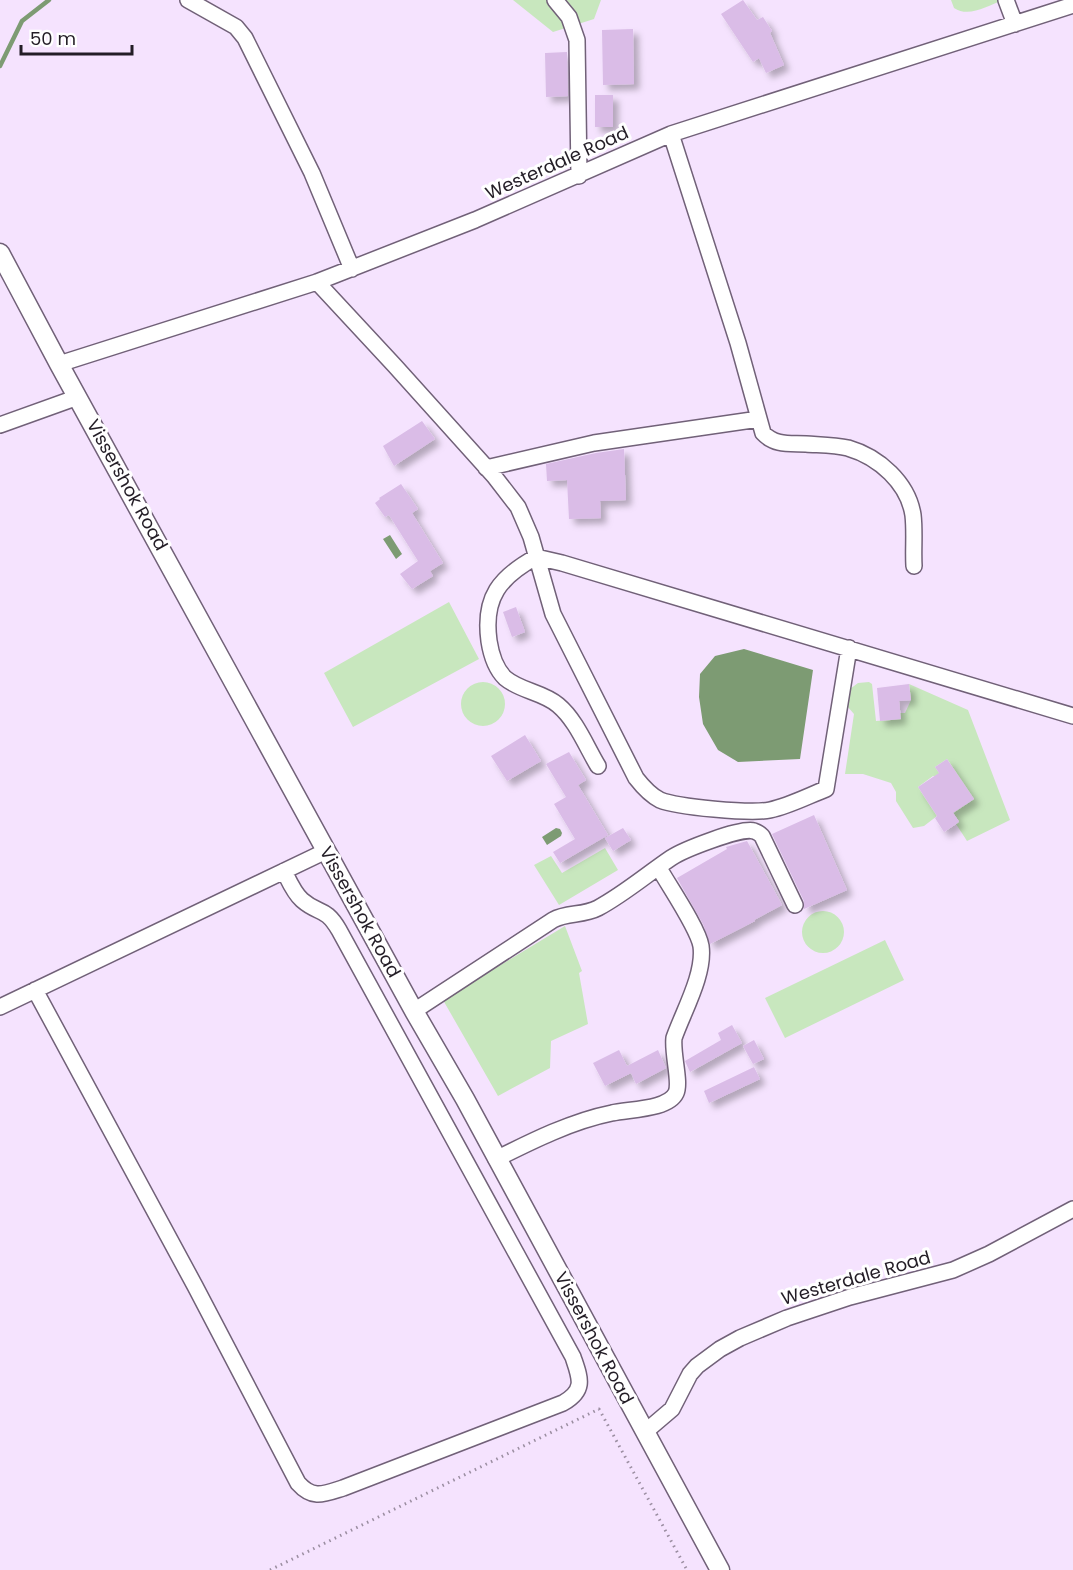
<svg xmlns="http://www.w3.org/2000/svg" width="1073" height="1570" font-family="Poppins,sans-serif">
  <defs>
    <filter id="shadow"><feDropShadow dx="5.5" dy="5.5" stdDeviation="3" flood-color="#0004"/></filter>
  </defs>
  <rect width="100%" height="100%" fill="#f5e3fe"/>
  <path fill="#c8e7be" d="M513,0H601L594,19L553,32Z
    M951,0H1003C987,6 969,18 954,8Z
    M449,602L479,659L353,727L324,673Z
    M869,682L872,684L876,721L900,719V713H905L911,700L909,684L968,710L1010,820L967,841L956,824L959,821L950,808L962,800L965,805L974,799L947,759L935,767L944,780L933,776L918,787L937,816L924,826L913,828L896,801V792L891,783L863,774H845L854,714L847,706L850,689L858,683Z
    M461 704a22 22 0 1 1 44 0a22 22 0 1 1-44 0Z
    M605,848L618,870L559,905L534,865L551,856L562,873Z
    M802 932a21 21 0 1 1 42 0a21 21 0 1 1-42 0Z
    M565,926L582,971L579,973L588,1024L551,1041L550,1068L498,1096L443,1000Z
    M885,940L904,980L785,1038L765,998Z"/>
  <path fill="#7d9b73" d="M390,535L402,554L396,559L383,539Z
    M744,649L813,670L800,759L738,762L718,750L703,724L699,697L700,674L715,656Z
    M556,828L560,829L562,833L561,836L547,845L542,837Z"/>
  <g fill="none" stroke-linecap="round" stroke-linejoin="round">
    <path stroke="#7d9b73" stroke-width="4.5" d="M0,66L22,21L49,0"/>
  </g>
  <path fill="#dabce7" filter="url(#shadow)" d="M743,0L757,20L763,17L772,31L770,33L784,65L766,73L759,58L753,62L721,14Z
    M633,29L634,84L603,85L602,30Z
    M567,52L568,96L546,97L545,53Z
    M595,95H613V127H595Z
    M422,421L435,439L394,466L383,446Z
    M624,449L626,500L600,501L601,518L569,519L567,480L547,481L546,464L596,453Z
    M401,484L418,509L412,513L443,563L430,571L433,576L412,589L400,574L418,561L389,515L385,517L375,503L380,499L379,498Z
    M516,607L525,632L512,637L503,612Z
    M909,684L911,700L899,701L901,719L880,721L877,688Z
    M525,735L541,761L507,781L491,756Z
    M569,752L586,780L578,785L608,835L560,863L553,852L575,839L554,804L566,797L546,764Z
    M947,759L974,799L953,813L959,822L944,832L935,818L937,816L918,787L939,773L935,767Z
    M814,815L847,890L804,909V901L772,834Z
    M623,828L631,840L613,851L605,838Z
    M747,841L782,905L754,920L755,921L710,944L703,924L677,878L727,849L726,847Z
    M732,1025L742,1043L690,1072L685,1061L721,1040L718,1033Z
    M754,1040L764,1059L753,1064L743,1046Z
    M619,1050L627,1066L658,1050L666,1068L636,1084L631,1073L605,1086L593,1063Z
    M754,1067L760,1079L709,1103L704,1091Z"/>
  <g fill="none" stroke-linecap="round" stroke-linejoin="round">
    <g stroke="#716178" stroke-width="18">
      <path id="minor" d="M188,0L236,27L245,38L312,173L352,269
        M555,0L569,17L577,40L579,176
        M1006,0L1015,24
        M671,134L738,343L763,433C775,446 791,443 806,444C820,445 835,445 848,448C879,457 908,483 913,515C915,532 913,550 914,566
        M317,282L395,366L494,476L518,507L531,537L553,614L636,778C643,787 650,795 660,800C677,807 751,814 770,810C789,806 808,796 826,789L849,648
        M59,364L317,282L475,220L671,134L1073,5
        M0,425L78,397
        M486,468L594,443L759,419
        M598,766C586,746 576,720 558,705C543,692 520,691 505,678C495,668 491,654 489,641C483,597 500,577 536,557L562,563L1073,716
        M35,990L195,1286L298,1483C313,1500 324,1494 343,1488L563,1403C586,1390 580,1378 573,1357L339,930C325,906 319,915 302,900C294,893 289,881 284,871
        M0,1007L326,851
        M414,1011L553,920C567,912 583,916 598,908C624,894 646,875 671,858C683,850 741,827 754,831C757,832 760,834 762,836L795,905
        M496,1159C532,1141 572,1121 612,1113C628,1109 668,1110 676,1093C681,1082 672,1054 674,1038C683,1012 705,974 701,946C698,928 669,886 659,868
        M645,1432L672,1409L690,1374L697,1366L720,1349L740,1338L787,1318L850,1297L953,1270L989,1254L1073,1209"/>
    </g>
    <g stroke="#716178" stroke-width="21">
      <path id="major" d="M0,253L59,364L414,1011L465,1099L720,1570"/>
    </g>
    <path stroke="#9b8ea1" stroke-width="3" stroke-dasharray="1.5 4.5" stroke-linecap="butt" d="M270,1570L599,1409L687,1570"/>
    <use href="#minor" stroke="#fff" stroke-width="15"/>
    <use href="#major" stroke="#fff" stroke-width="18"/>
  </g>
  <g text-anchor="middle" stroke-width="6" stroke-linejoin="round" paint-order="stroke">
    <g font-size="18" fill="#231d26" stroke="#fff">
      <text transform="translate(557 163) rotate(-24)" y="6">Westerdale Road</text>
      <text transform="translate(127 485) rotate(61)" y="6">Vissershok Road</text>
      <text transform="translate(360 912) rotate(61)" y="6">Vissershok Road</text>
      <text transform="translate(856 1278) rotate(-16)" y="6">Westerdale Road</text>
      <text transform="translate(594 1338) rotate(62)" y="6">Vissershok Road</text>
    </g>
  </g>
  <path d="M21 45v9h111v-9" fill="none" stroke="#231d26" stroke-width="3"/>
  <text x="30" y="45" font-size="18" fill="#231d26" stroke="#ffffff" stroke-width="4.5" paint-order="stroke">50 m</text>
</svg>
